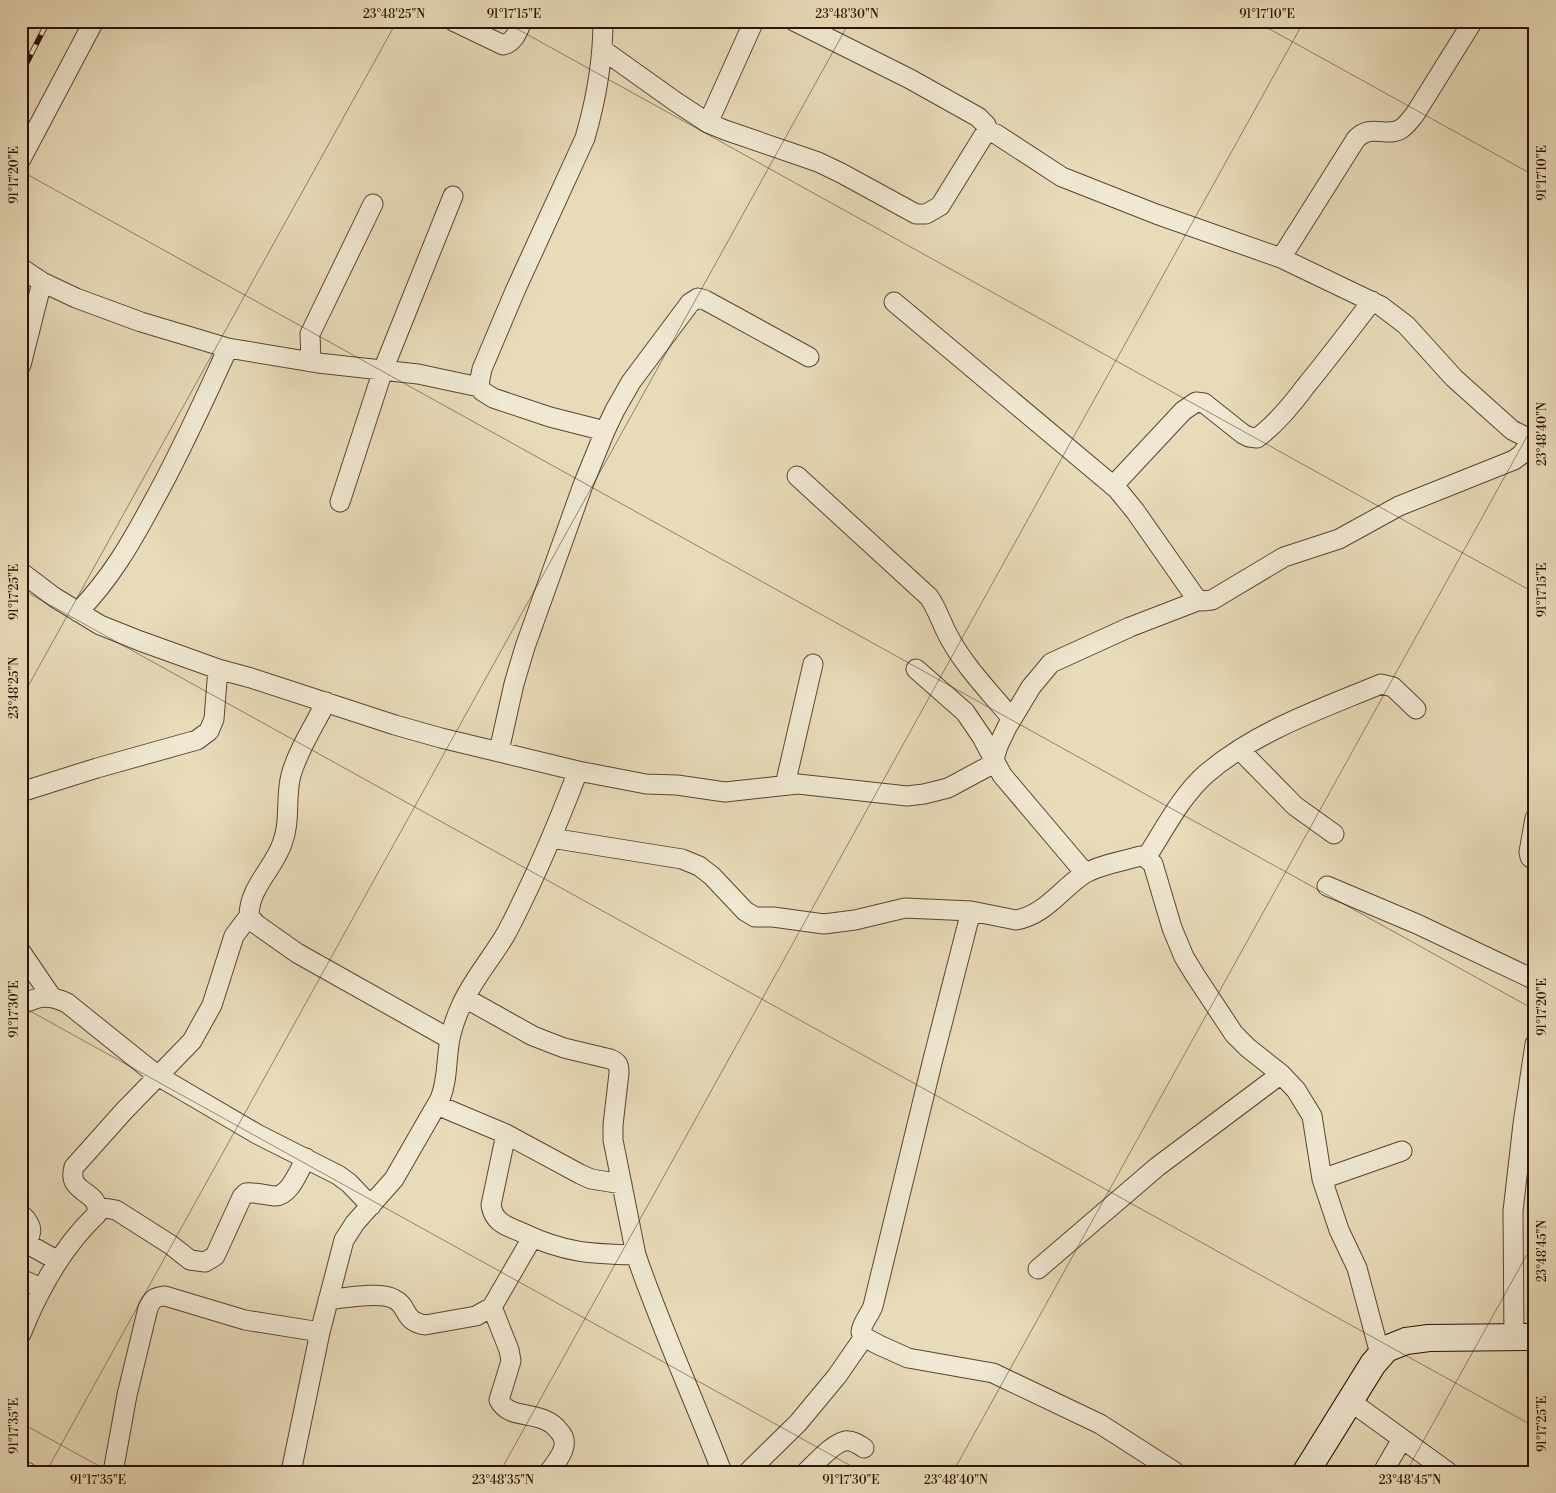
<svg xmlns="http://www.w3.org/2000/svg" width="1556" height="1493" font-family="'Libre Bodoni',serif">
  <rect width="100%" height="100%" fill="#e8dbb9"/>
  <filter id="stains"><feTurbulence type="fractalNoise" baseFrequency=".004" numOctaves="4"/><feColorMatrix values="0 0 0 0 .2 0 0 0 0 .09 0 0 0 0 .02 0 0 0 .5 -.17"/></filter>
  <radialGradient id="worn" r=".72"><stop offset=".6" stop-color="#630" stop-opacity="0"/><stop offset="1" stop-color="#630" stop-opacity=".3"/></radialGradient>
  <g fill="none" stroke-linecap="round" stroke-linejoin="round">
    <g stroke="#5a4432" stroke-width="21">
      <path id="street" d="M453,21L503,45C514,43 518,31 522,21
        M603,21C603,61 596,100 585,138L515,291L482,369L479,384L482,391L493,398L550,417L605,431
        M794,21L910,79L978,117L986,125L989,132
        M603,50L676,102L708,123L725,130L818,162L841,173L916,214H926L940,206L984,135L989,132L996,134L1062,177L1156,214L1281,258L1381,306L1406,325L1454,378L1512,430L1524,436L1535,438
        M708,123L754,21
        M21,159L94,21
        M1281,258L1356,139C1371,123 1386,138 1401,129C1407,125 1411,119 1415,114L1473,21
        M21,268L42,282L76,298L141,322L228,348L318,363L418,374L479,387
        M894,302L1117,489L1135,511L1196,598L1202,601L1212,600L1284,557L1339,539L1399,506L1514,460L1522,454L1533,438
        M311,362L310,334L373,204
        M21,365L42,282
        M797,476L929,597C938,610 942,625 950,639C966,668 991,693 1012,719
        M1113,486L1183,411L1196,402L1204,403L1243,434L1249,437L1257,438C1276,424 1291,406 1305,387C1328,359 1350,330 1372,301
        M340,502L383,370L453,196
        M21,572L54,597L100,625L140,641L218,669L251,678L395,725L441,738L578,771L646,784L677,785L725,792L798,784L907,796L924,794L948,788L989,766L994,759L998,746L1007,727L1031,687L1051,663L1130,627L1200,600
        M78,612C111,578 131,543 153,502C181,452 204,400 228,348
        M916,669L965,712L982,737L1002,775L1085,873
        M326,702C314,726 298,750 291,775C285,798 291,821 282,844C273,869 249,888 249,916L256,924L297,953L450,1039
        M1240,750L1295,806L1334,834
        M499,751L514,684L525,647L583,485L605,431L615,410L631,382L690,303L698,298L705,300L809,357
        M785,785L813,664
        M21,792L97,768L197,740L209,731L214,719L218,669
        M1535,818L1529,852L1530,857L1535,861
        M551,838L682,859L699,866L712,876L745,911L755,917H773L824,924L855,920L905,908L971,911L1016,920C1045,915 1061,889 1084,874C1098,865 1124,861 1140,856L1146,858L1153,864L1172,928L1184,957L1195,975L1234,1034L1248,1048L1281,1074L1296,1090L1312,1116L1322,1179L1339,1230L1357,1268L1380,1354
        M1146,858C1164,830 1181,796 1206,774C1256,731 1321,709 1381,684L1393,687L1416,709
        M1327,886L1417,924L1535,980
        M971,911L932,1063L873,1306C870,1315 862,1322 861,1332L864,1337L879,1345L908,1358L993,1373L1100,1424L1175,1472
        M21,952L51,996
        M465,998L533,1036L564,1048L610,1059C618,1062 619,1065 619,1073L613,1125V1140L636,1255
        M21,1005C38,996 49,994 67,1003L158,1076L257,1134L338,1175L349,1183L371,1206
        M437,1105L506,1134L580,1174L591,1179L622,1184
        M506,1134L491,1205C494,1224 508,1226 523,1233C565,1253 591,1254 636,1255C661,1328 694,1399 722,1472
        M1322,1179L1402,1151
        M98,1207L116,1210L171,1245L190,1260L205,1262L215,1256L242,1197L246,1193C255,1192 264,1195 274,1196C290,1197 299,1170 306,1158
        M21,1214C36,1228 32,1234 21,1250
        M26,1243L58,1261
        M1038,1269L1157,1167L1281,1074
        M21,1279L41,1288
        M328,1300C345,1298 380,1291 394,1299C409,1306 402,1321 425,1325L476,1316L492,1307L532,1238
        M492,1307L509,1350L511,1361L499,1400C508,1418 531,1412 547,1421C552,1423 556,1427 559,1431C572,1444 558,1460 549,1472
        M21,1334C39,1289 62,1247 97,1214C101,1189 66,1195 74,1167L124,1111L192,1041L212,1005L234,936L249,916
        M1514,1338L1513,1211L1523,1124L1535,1044
        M1350,1401L1448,1472
        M21,1471L27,1472
        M113,1472L127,1395L148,1308C152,1299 155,1297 165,1296L245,1320L320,1332
        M291,1472L320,1332L344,1240L355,1223L394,1179L440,1099C448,1080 446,1059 450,1039C452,1028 456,1017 461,1006C472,980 493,957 507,932C534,880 557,826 578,771
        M748,1472L798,1423L837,1376L864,1337
        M806,1472C815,1464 833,1443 845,1441C852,1440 858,1444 864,1448
        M1383,1472L1402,1439"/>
    </g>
    <g stroke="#2b1105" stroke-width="28">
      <path id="secondary" d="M1306,1472L1373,1364L1386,1349L1406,1341L1429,1338L1535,1337"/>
    </g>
    <use href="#street" stroke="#f0e8d2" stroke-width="19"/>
    <use href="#secondary" stroke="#f0e8d2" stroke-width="26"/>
    <g stroke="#2b1105" stroke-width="5.5">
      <path id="rail" d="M21,74L48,21"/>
    </g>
    <use href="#rail" stroke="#f0e8d2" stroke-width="4" stroke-dasharray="11" stroke-linecap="butt"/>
  </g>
  <path fill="none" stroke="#2b1105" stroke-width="1" stroke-opacity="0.45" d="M503,21L1535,593M1255,21L1535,176M21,171L1535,1010M21,589L1535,1427M21,699L397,21M21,1006L862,1472M21,1423L110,1472M46,1472L850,21M500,1472L1304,21M953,1472L1535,422M1406,1472L1535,1240"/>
  <rect width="1556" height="1493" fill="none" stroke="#e8dbb9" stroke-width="55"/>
  <rect x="28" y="28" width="1500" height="1438" fill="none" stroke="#2b1105" stroke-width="2"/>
  <g font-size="12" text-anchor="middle" fill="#2b1105">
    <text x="394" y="18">23°48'25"N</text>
    <text x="514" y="18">91°17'15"E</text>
    <text x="847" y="18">23°48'30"N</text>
    <text x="1267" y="18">91°17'10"E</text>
    <text transform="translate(1542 173) rotate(-90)" y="4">91°17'10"E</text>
    <text transform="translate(14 175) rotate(-90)" y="4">91°17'20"E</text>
    <text transform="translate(1542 434) rotate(-90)" y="4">23°48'40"N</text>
    <text transform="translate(1542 590) rotate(-90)" y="4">91°17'15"E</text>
    <text transform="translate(14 592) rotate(-90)" y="4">91°17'25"E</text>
    <text transform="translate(14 688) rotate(-90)" y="4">23°48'25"N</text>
    <text transform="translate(1542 1007) rotate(-90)" y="4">91°17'20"E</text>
    <text transform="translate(14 1009) rotate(-90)" y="4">91°17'30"E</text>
    <text transform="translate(1542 1251) rotate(-90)" y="4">23°48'45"N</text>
    <text transform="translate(1542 1424) rotate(-90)" y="4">91°17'25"E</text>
    <text transform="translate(14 1426) rotate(-90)" y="4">91°17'35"E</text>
    <text x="98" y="1484">91°17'35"E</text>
    <text x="503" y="1484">23°48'35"N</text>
    <text x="851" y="1484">91°17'30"E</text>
    <text x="956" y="1484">23°48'40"N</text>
    <text x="1410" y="1484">23°48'45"N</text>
  </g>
  <rect width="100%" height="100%" filter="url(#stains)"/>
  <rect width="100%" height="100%" fill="url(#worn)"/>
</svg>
